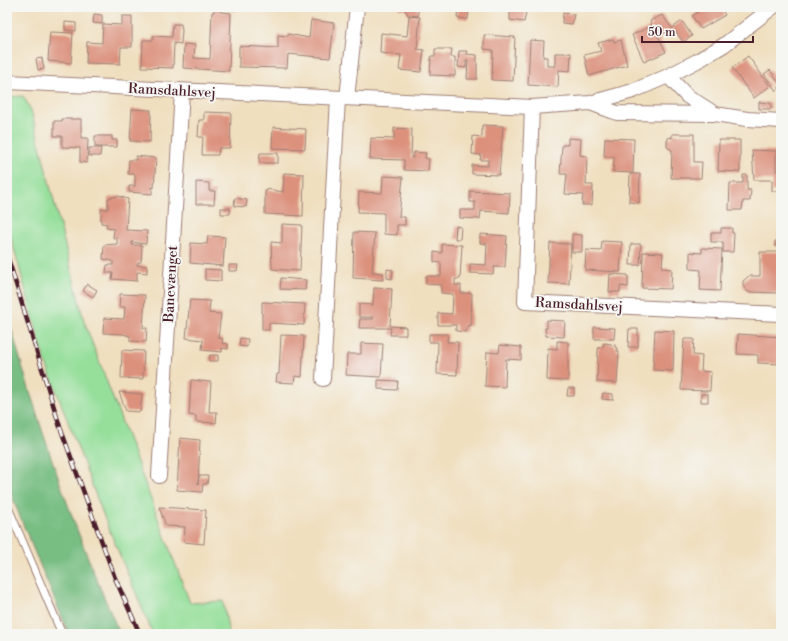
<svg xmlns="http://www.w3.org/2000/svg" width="788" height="641" font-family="'Libre Bodoni',serif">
  <rect width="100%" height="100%" fill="#f6f6f2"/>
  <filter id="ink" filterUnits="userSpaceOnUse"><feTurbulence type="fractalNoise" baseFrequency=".025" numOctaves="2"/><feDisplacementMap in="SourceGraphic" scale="8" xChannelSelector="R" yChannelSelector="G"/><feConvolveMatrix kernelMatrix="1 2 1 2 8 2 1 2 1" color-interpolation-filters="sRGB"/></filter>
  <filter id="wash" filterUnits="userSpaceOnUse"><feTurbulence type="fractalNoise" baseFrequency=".012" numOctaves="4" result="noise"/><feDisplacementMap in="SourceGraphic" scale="16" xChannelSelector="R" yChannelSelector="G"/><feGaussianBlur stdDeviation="0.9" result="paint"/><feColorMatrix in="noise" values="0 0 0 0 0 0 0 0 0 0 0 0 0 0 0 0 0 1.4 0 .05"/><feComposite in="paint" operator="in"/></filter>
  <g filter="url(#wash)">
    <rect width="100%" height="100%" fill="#f0dfbf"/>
    <path fill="#96df9b" stroke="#707f63" d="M23,96L31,110L84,321L190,603L223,601L229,634H153L106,522L45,361L7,223V97Z"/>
    <path fill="#78be83" stroke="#616e57" d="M7,313C37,422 74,531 120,634H69L20,517L7,482Z"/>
    <g id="blocks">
      <path fill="#dc917d" d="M214,7H235V10L221,9V12L231,13L229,71L183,68L184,44L195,45L194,58L210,59L212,12H214Z
        M399,7H418V16L408,15L405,9H399Z
        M516,7H527L524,22L510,20V8Z
        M694,7H720L725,15L701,29L692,16L698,12Z
        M458,8L469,9L468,19L457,18Z
        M563,13L574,14L572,24L562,23Z
        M94,14L102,15V24L93,23Z
        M662,15L672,28L682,21L692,36L683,42L676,32L669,36L667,32L658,36L666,52L644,62L632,35L652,26L650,21Z
        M122,16H132V47H121L120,64L86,63L87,42L102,43L103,24L122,25Z
        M409,16L420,17L417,49L424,50L421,72L399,70L401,55L380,53L381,33L407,36Z
        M311,20L334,23L330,58L288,54L287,68L239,67V46L278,48V35L288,36V34L309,38Z
        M65,22L76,23V31L65,30Z
        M173,24H181L182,30L181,44L174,43L173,68L142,67L143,40H153V36L172,37Z
        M50,32L73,33L71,63L48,61Z
        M484,35L515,37L513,81L492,80L493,50L484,49Z
        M613,39L614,42L621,40L627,65L589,76L584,55L601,51L598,43Z
        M530,40L544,41L543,57H547V66H555V53H571L570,71L559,70L558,87L528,85Z
        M435,49H452L451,57H455V76L430,75L431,56H435Z
        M459,51H467L466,54L477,55V79H467L468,60H466V68L458,67Z
        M748,56L770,86L754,98L732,68Z
        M42,58L44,69L38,70L36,59Z
        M770,70L781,85L776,91L764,74Z
        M759,102L771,103V109H759Z
        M132,109L151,110L150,142L130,141Z
        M204,112L231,113L230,148H219L218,155H202L203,137H198L199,120H204Z
        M62,119H81V138H88L87,163L80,162V148L62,147V136H54V121H62Z
        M482,125L503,126L499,175L472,174V165L488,166V160H480L481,155L472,154L473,136L482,137Z
        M273,127L306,129L305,149L272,148Z
        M394,128L412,129L411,158H413L414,152L426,153L425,158L429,159L428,171L404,170V160L370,159L371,138L394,139Z
        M672,134H694V162H702L701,178H671L672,150L667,147V141L669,137L672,138Z
        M95,136H112V140H117V147H95Z
        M568,138L581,139L580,155L587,156L586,185H593L592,205H582L583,195L565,194L567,174H560L562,145H568Z
        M605,138L634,139L633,173L613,172L614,157L604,156Z
        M719,140H740V172L718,171Z
        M89,148H101L100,156H89Z
        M752,150L776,151V171H781V191H772V180H754Z
        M260,153H278V163H259Z
        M136,156L156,158L154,188L152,187V194L129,192V186H135V174H128L129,160H136Z
        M284,173L304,174L303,216L265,214V191H267V189L283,192Z
        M630,174H640L639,203L629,202Z
        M743,175H747V190H751L750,201H743L742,210H729L730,183H743Z
        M383,176L403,177L399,217H405V225H397V235L384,234V213L358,212L359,192L382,193Z
        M196,182L209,183V191H215L214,204H196Z
        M470,191L510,193L509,213L481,211L480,219L460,218V210H475V202H470Z
        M118,196L128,199L126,230L147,231L146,244L132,242V245H142L141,262H138L137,265L147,266V273L137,272V281L112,279L113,273H106L107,265H113V261L103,259L104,245L117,244V238H113L114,229L106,228L107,224L101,223V209H108V198Z
        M235,198L247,200L246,207L234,206Z
        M221,208H230V214H221Z
        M282,224L302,225L300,271L272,269L271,242L282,243Z
        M456,226L461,227L460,239H455Z
        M721,228H732V233H734L733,252H723V242H711V233H721Z
        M354,232L375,233L372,272L383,273V280L353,278Z
        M778,232H781L779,293L748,292L743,286V281L749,276H760V252H778V247L775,246V241H778Z
        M480,234L507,236L505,267H494L493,274L470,273V264L486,265L487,244L480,243Z
        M572,234L582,235V252H572Z
        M208,236L225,237L223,266L190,263L191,243L207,244Z
        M602,241L622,242L620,272L585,270L586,250L601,251Z
        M550,243L571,244L569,284L548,283Z
        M442,244L462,245L460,279H455V285H461V293H472L471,326H467L466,332L456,331V325H438V313L452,314L453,294L441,293V285L426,284V276H441V263L434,262V252L442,253Z
        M631,244H641L640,265H630Z
        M702,248L722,249L720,291L700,290L701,270L690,269V252L702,253Z
        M643,252L663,253L662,268L672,269L671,289L642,288Z
        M229,265H238L237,271H229Z
        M205,269L221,270V281L205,280Z
        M387,269L393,270L392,279L387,278Z
        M610,274L628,275V287L620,286V292H609Z
        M281,278L306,280L305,290L280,289Z
        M87,284L97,290L93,297L83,291Z
        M374,288L392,289L390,326L406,327V335H390L391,328H359L360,319H373V317H359V304L373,305Z
        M120,294L145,295L143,328H147L146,342L130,341V336L123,334L103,333L104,318L124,319L125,307H119Z
        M190,300L210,301L209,313L221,314L218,338L223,339L222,343L228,344V349L222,348V352L202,350L203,340L186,338Z
        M262,302L305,304L304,325L269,323V330H262Z
        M547,320L565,321L564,337L546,336L545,328H547Z
        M594,327L615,328L614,339H594Z
        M629,329H638V347H628Z
        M655,330L674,331L673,371L653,370Z
        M429,334H448L447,342H458L457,375L437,374L438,342H429Z
        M738,334L781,337V364L758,363V355L737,354Z
        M281,335L304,336L302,377L295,376L294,383L276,382L277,374H279Z
        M240,338L248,339L247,347L239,346Z
        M684,339H694L693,355L702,356L701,371L711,372L710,391L681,390Z
        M557,341L568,342V381L547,380L548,348L557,349Z
        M361,343L383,344L381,377L346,375L347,354H361Z
        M606,343L615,345V347L617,348V351H619L617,383L597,382L598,350L599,347H603V344Z
        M500,345L521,347V360L506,359L505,387L485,386L487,352L499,353Z
        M122,350L144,351L143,379L121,378Z
        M210,355H218V361H209Z
        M191,380L211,382L209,412H217L216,423L196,422V416L189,415Z
        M378,380L398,381L397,390L378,389Z
        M568,388H574V396H567Z
        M119,392L142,394L140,412L126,411Z
        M603,393L613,394V400L602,399Z
        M701,394H708V402H701Z
        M180,438L200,440L198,484L199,476H208L207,484H203L202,492L177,490Z
        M159,507L206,510L204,544L184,542L185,527L166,526Z"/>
    </g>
  </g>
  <g filter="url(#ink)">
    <use href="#blocks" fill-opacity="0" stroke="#9d7f75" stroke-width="1"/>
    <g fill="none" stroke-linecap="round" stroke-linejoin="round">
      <g stroke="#9d7f75" stroke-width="9">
        <path id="lane" d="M7,505L62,634"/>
      </g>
      <g stroke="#9d7f75" stroke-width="16">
        <path id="street" d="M668,76L687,96L715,114
          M7,82L532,107L590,103L633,91L668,76L697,61L724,45L773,7
          M347,98L357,7
          M590,103L617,113L715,114L747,119L781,121
          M532,107L525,302L781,314
          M323,379L338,98
          M159,476L182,91"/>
      </g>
      <use href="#lane" stroke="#fff" stroke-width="7"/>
      <use href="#street" stroke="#fff" stroke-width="14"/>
      <g stroke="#4a1f2b" stroke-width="4.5">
        <path id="rail" d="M7,255L60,427L115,578L140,634"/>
      </g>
      <use href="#rail" stroke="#f6f6f2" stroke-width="3" stroke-dasharray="9" stroke-linecap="butt"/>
    </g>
  </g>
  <g text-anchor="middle" stroke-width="3.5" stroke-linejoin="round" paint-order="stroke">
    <g font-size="14" fill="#4a1f2b" stroke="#f6f6f2">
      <text transform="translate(172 90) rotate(3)" y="5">Ramsdahlsvej</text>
      <text transform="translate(170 284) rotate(-87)" y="5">Banevænget</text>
      <text transform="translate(579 304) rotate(3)" y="5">Ramsdahlsvej</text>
    </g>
  </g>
  <rect width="788" height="641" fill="none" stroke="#f6f6f2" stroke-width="24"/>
  <path d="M642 36v6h111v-6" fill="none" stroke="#4a1f2b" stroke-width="2"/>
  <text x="648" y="36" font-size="12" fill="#4a1f2b" stroke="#f6f6f2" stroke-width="3" paint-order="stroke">50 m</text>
</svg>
